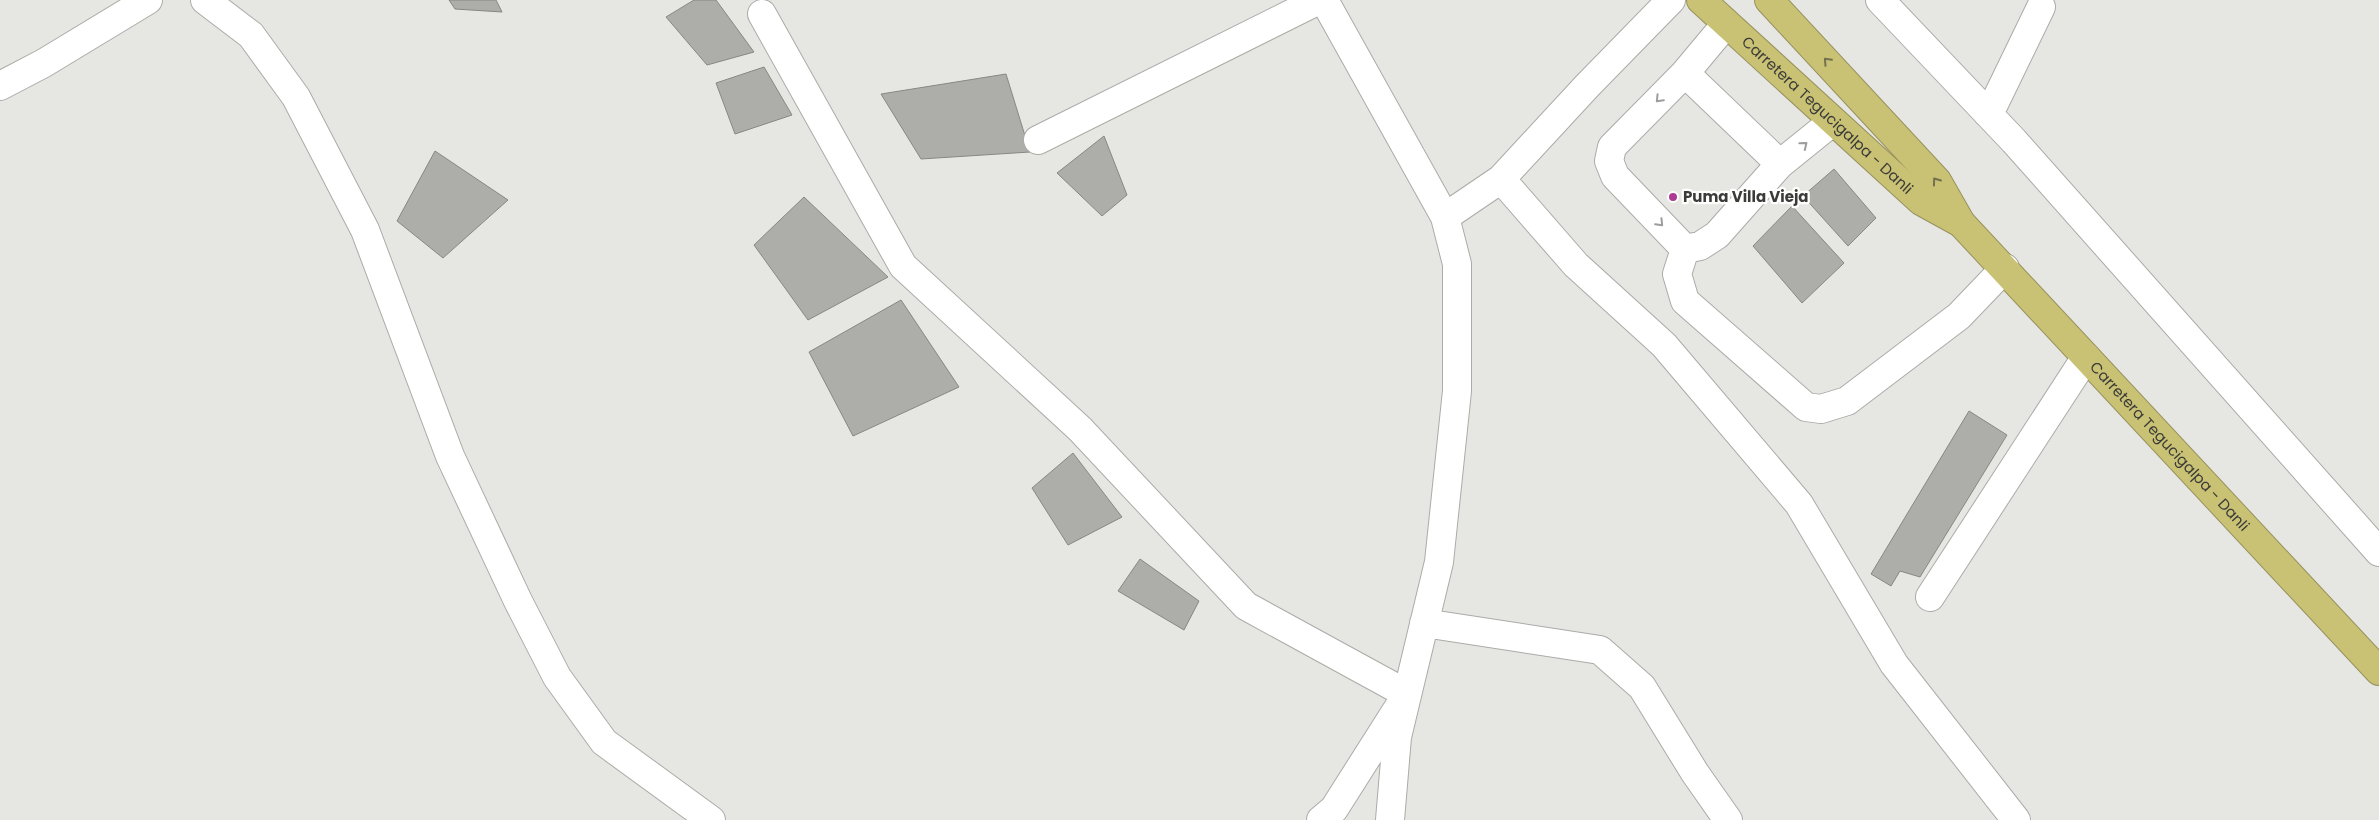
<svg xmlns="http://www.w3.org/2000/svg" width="2379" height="820" font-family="Poppins,sans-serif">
  <rect width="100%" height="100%" fill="#e6e6e2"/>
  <path fill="#adadaa" stroke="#878784" d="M449,0H496L502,12L455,9Z
    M694,0H716L754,52L707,65L666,17Z
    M764,67L792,115L735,134L716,83Z
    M1006,74L1030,152L921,159L881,94Z
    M1104,136L1127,195L1102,216L1057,173Z
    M435,151L508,200L443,258L397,221Z
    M1834,169L1876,218L1848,246L1803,196Z
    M804,197L888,277L808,320L754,245Z
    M1792,206L1844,263L1802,303L1753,246Z
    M901,300L959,387L853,436L809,352Z
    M1969,411L2007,435L1920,577L1900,571L1891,586L1871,574Z
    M1073,453L1122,517L1068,545L1032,488Z
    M1140,559L1199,601L1184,630L1118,591Z"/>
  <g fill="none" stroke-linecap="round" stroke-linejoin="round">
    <g stroke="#acaba8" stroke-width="30">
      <path id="minor" d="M205,0L251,35L296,97L365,230L450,456L518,601L557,677L604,742L711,820
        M1324,0L1445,217L1457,264V391L1439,562L1397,737L1390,820
        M1880,0L2014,141L2379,552
        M762,14L903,266L1080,429L1246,606L1407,694L1334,809L1321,820
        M1726,24L1685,73L1612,147L1609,161L1615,176L1685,249L1700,246L1717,235L1780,164L1832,122
        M1685,73L1780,164
        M0,86L44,63L148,0
        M1987,113L1994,104L2041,7
        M1038,140L1319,0
        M1501,179L1576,265L1664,345L1799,504L1894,664L2016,820
        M1445,217L1501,179L1587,86L1671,0
        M1685,249L1677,274L1685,301L1806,407L1821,409L1847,401L1959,316L2005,268
        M1930,597L2086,357
        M1424,623L1600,650L1642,687L1695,773L1728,820"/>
    </g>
    <g stroke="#97925f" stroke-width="30">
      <g id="highway">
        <path id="s1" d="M1701,0L1921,201L1961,223"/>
        <path id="s2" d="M1769,0L1937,181L1961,223L2379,671"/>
      </g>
    </g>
    <use href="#minor" stroke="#fff" stroke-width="28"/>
    <use href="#highway" stroke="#c9c173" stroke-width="28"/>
  </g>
  <defs><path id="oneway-chevron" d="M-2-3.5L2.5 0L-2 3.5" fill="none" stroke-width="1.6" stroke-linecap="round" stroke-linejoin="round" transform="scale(1.25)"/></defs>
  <g stroke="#747150">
    <use href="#oneway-chevron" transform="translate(1827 61) rotate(-133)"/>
    <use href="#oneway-chevron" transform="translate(1936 181) rotate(-126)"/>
  </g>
  <g stroke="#9d9d9c">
    <use href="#oneway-chevron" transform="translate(1659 99) rotate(134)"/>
    <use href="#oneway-chevron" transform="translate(1804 145) rotate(-39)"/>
    <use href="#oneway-chevron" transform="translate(1660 223) rotate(46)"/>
  </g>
  <circle fill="#ad3a93" stroke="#fffffe" stroke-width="2" cx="1673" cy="197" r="5"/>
  <g text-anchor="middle" stroke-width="4.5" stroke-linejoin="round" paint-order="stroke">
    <g font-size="15" fill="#3b3b39" stroke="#fffffe">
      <text dy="5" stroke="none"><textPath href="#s1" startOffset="171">Carretera Tegucigalpa - Danli</textPath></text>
      <text dy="5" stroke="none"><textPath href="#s2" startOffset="601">Carretera Tegucigalpa - Danli</textPath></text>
    </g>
    <g font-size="15" font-weight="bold" fill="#3b3b39" stroke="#fffffe" text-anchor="start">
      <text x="1683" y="202">Puma Villa Vieja</text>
    </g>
  </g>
</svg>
